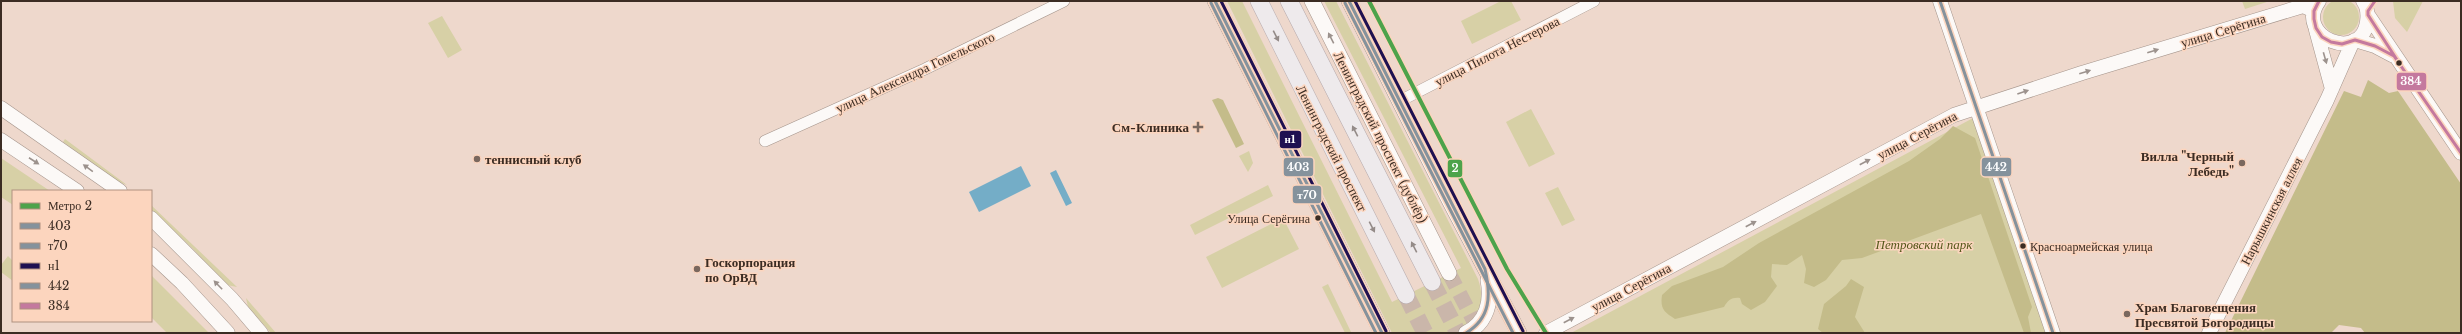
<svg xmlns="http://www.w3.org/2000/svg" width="2462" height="334" font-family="'Libre Baskerville',serif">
  <rect width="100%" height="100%" fill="#eed8cc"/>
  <path fill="#d7d0a6" d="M2323 17a18 18 0 1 1 36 0a18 18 0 1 1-36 0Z
    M1227,1H1242L1392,302L1461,268L1324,1H1336L1478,279C1487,304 1478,327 1450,333C1434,334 1409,333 1392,333Z
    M1501,1H1511L1521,20L1472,44L1461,21Z
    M2242,1H2270L2245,9Z
    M2393,1H2423L2407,32L2395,18Z
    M442,16L462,50L448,58L428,23Z
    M1531,109L1555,154L1529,167L1506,122Z
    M1975,117L2047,333H1571Z
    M65,139L127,185L119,182L63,142Z
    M1249,151L1253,163L1248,172L1239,156Z
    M1,158L50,191H13V205L1,197Z
    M1268,185L1273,196L1195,235L1190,225Z
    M1558,187L1575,220L1562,226L1545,193Z
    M151,205L237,287L227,285L192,248L151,210Z
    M1283,218L1299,249L1222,288L1206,257Z
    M8,256L13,261V281L1,272V265Z
    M151,275L209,333H167L151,317Z
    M1328,284L1351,332V333H1345L1322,287Z
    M246,298L276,333H271L248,307Z"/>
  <path fill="#c4bc8a" d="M2368,80L2389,93L2398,91L2461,184V333H2365L2361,328L2339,325L2331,333H2225L2344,91L2361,97Z
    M1218,98L1223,100L1244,144L1236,148L1212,100Z
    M1953,126L1975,138L2032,307L2028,317L2031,333H2024L1981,214L1862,258L1842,260L1826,280L1814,287L1804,283L1806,269L1802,255L1787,265L1772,264L1771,277L1777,286L1765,302L1751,310L1742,304L1740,298C1732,297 1728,300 1724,307L1675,319C1664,312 1660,309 1662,295L1672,286L1723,267L1759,243L1909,161L1940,139Z
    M1851,279L1864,287L1855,317L1865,333H1823L1818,329L1824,304L1846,286Z"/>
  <path fill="#74adc7" d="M1021,166L1031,186L979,212L969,192Z
    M1056,170L1072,203L1066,206L1050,173Z"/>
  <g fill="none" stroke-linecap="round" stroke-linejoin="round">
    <path stroke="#cab6aa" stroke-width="15" stroke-dasharray="15 8" stroke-linecap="butt" d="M1449,273L1480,333"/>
    <path stroke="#cab6aa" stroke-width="17" stroke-dasharray="17 8" stroke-linecap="butt" d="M1432,282L1458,333
      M1406,295L1425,333"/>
    <g stroke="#a5958c" stroke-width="12">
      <path id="minor" d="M1400,101L1594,1
        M765,141L925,69L1064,1"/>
    </g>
    <g stroke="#a5958c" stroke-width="15">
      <path id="tertiary" d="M1940,1L2053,333
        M2319,1C2293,37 2361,64 2367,22C2368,14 2368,7 2363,1
        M2368,15L2461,153
        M2316,30L2332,89
        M2355,40L2375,46L2392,55
        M1,108L120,191
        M1,140L77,191
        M151,218L232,299L261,333
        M151,254L182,283L228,333
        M1546,333L1954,115L2082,73L2303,6L2314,11
        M2209,333L2327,100L2353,41"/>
    </g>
    <g stroke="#a5958c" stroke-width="16">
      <path id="secondary" d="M1215,1L1382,333
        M1312,1L1449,273
        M1349,1L1449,200L1519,333
        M1466,333C1487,323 1492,301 1488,280"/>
    </g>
    <g stroke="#b5a9ac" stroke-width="18">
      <path id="primary" d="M1259,1L1406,295
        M1289,1L1432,282"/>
    </g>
    <use href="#minor" stroke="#fcf9f7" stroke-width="11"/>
    <use href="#tertiary" stroke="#fcf9f7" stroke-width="14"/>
    <use href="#secondary" stroke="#fcf9f7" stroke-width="15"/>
    <use href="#primary" stroke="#eeeaec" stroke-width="17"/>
    <g stroke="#fcd5be" stroke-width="6">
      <path id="bus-1" d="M1215,1L1382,333
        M1349,1L1485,269C1491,295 1491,318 1466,333"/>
    </g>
    <g stroke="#fcd5be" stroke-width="6">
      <path id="bus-2" d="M1211,3L1376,333
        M1345,3L1513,333"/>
    </g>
    <g stroke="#fcd5be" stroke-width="6">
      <path id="bus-3" d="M1221,1L1386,331
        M1355,1L1523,331"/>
    </g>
    <g stroke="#fcd5be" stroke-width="6">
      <path id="bus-4" d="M1940,1L2053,333"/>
    </g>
    <g stroke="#fcd5be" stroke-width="6">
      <path id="bus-5" d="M2319,1L2314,11V19L2316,28L2322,37L2331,42L2342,44L2355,40L2375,46L2394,56L2461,153
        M2375,1L2368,11V15L2399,63"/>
    </g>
    <use href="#bus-1" stroke="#85929c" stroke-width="3"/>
    <use href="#bus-2" stroke="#85929c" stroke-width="3"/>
    <use href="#bus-3" stroke="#1f1051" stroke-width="3"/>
    <use href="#bus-4" stroke="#85929c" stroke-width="3"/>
    <use href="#bus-5" stroke="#c4799e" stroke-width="3"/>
    <g stroke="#fcd5be" stroke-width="7">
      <path id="metro-1" d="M1369,1L1507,269L1546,333"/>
    </g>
    <use href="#metro-1" stroke="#4da34b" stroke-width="4"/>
  </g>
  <defs><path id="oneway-solid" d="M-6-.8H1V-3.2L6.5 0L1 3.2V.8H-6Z"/></defs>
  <g fill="#948b88">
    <use href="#oneway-solid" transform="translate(1276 36) rotate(63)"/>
    <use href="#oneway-solid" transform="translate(1355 131) rotate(-117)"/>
    <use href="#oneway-solid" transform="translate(1372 227) rotate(63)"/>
    <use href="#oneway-solid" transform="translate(1414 247) rotate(-117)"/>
  </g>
  <g fill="#9c928d">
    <use href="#oneway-solid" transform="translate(1331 38) rotate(-117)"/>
    <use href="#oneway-solid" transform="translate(2153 51) rotate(-17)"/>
    <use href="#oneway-solid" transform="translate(2325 58) rotate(74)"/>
    <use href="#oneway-solid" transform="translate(2085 72) rotate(-17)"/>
    <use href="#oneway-solid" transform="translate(2023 92) rotate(-19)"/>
    <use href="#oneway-solid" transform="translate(34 161) rotate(33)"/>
    <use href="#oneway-solid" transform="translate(1865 162) rotate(-28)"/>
    <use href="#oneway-solid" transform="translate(88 168) rotate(-144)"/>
    <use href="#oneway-solid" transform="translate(1751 224) rotate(-28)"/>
    <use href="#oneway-solid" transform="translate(218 285) rotate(-134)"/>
    <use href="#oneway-solid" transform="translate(1569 320) rotate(-28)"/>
  </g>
  <g fill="#3b2c23" stroke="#fcd5be" stroke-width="1.5">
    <circle cx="2399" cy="63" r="3.5"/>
    <circle cx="1318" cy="218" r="3.5"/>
    <circle cx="2023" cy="246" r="3.5"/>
  </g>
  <g fill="#7a685e" stroke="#fcd5be" stroke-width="1.5">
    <path d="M1196 121h4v4h4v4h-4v4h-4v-4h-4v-4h4z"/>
    <circle cx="477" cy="159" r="4"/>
    <circle cx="2242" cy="163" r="4"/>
    <circle cx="697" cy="269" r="4"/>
    <circle cx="2127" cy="314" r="4"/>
  </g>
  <g text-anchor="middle" stroke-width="3" stroke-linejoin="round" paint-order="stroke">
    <g font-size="12" fill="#3b2c23" stroke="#fcd5be" text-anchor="end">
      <text x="1310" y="223">Улица Серёгина</text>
      <text x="2030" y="251" text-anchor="start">Красноармейская улица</text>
    </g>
    <g font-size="13" fill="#3b2c23" stroke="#fcd5be">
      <text transform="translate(2223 30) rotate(-17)" y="5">улица Серёгина</text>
      <text transform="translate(1497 51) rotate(-27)" y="5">улица Пилота Нестерова</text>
      <text transform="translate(915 72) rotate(-25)" y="5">улица Александра Гомельского</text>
      <text transform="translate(1917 135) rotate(-28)" y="5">улица Серёгина</text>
      <text transform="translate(1381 137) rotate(63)" y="5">Ленинградский проспект (дублёр)</text>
      <text transform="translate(1332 148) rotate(63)" y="5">Ленинградский проспект</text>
      <text transform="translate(2271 211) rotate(-63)" y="5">Нарышкинская аллея</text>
      <text transform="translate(1631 287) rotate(-28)" y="5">улица Серёгина</text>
    </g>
    <g font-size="13" font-weight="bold" fill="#3b2c23" stroke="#fcd5be" text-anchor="start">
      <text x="1189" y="132" text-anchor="end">См-Клиника</text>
      <text x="2234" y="161" text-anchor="end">Вилла "Черный<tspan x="2234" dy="15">Лебедь"</tspan></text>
      <text x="485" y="164">теннисный клуб</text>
      <text x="705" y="267">Госкорпорация<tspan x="705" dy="15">по ОрВД</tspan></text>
      <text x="2135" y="312">Храм Благовещения<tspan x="2135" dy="15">Пресвятой Богородицы</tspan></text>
    </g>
    <g font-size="13" font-style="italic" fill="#55581b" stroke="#fcd5be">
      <text x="1924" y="249">Петровский парк</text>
    </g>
  </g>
  <g stroke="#fcd5be" stroke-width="1.5">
    <rect x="2396" y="72" width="31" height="19" rx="4" fill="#c4799e"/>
    <rect x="1279" y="130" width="23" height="19" rx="4" fill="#1f1051"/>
    <rect x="1283" y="157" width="31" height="20" rx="4" fill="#85929c"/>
    <rect x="1981" y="157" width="31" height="20" rx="4" fill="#85929c"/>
    <rect x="1447" y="159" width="16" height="19" rx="4" fill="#4da34b"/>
    <rect x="1292" y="185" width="30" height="19" rx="4" fill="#85929c"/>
  </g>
  <g font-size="11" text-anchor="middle" font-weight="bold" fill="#fff">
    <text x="2411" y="85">384</text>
    <text x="1290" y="143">н1</text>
    <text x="1298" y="171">403</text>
    <text x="1996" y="171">442</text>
    <text x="1455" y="172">2</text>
    <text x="1307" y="199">т70</text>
  </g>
  <rect width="2462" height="334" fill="none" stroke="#3b2c23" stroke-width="4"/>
  <rect x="12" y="190" width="140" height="132" fill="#fcd5be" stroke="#af9180"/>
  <rect x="20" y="203" width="20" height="6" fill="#4da34b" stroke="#af9180"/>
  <text x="48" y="210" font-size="12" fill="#3b2c23">Метро 2</text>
  <rect x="20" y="223" width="20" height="6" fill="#85929c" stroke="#af9180"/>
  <text x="48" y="230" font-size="12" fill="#3b2c23">403</text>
  <rect x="20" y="243" width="20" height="6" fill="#85929c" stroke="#af9180"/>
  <text x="48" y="250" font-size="12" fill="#3b2c23">т70</text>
  <rect x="20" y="263" width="20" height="6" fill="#1f1051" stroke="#af9180"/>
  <text x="48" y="270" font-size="12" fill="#3b2c23">н1</text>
  <rect x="20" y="283" width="20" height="6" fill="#85929c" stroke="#af9180"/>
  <text x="48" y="290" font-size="12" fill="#3b2c23">442</text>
  <rect x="20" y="303" width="20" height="6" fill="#c4799e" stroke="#af9180"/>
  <text x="48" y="310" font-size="12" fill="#3b2c23">384</text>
</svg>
